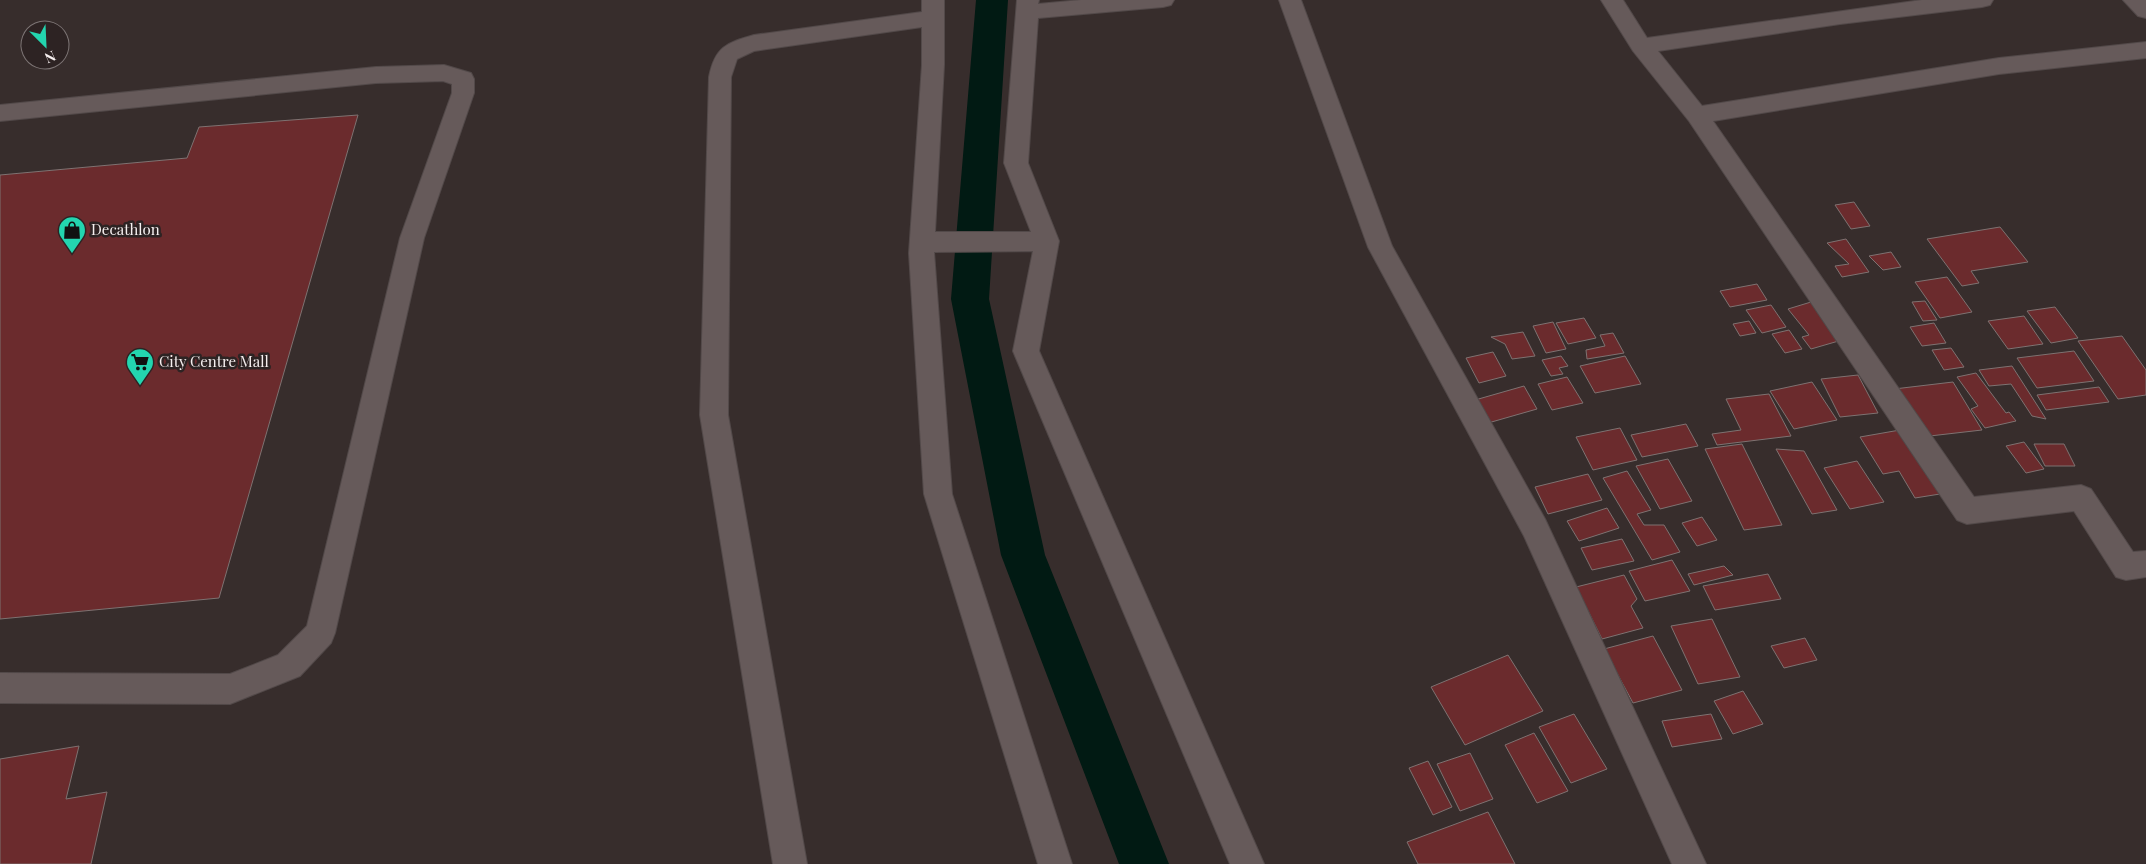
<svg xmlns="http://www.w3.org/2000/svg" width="2146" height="864" font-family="'Playfair Display',serif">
  <rect width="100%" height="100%" fill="#372d2c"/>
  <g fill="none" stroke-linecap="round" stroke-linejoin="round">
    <path fill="#011a13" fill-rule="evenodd" d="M976,0H1008L989,299L1045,555L1169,864H1119L1001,555L951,299Z"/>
  </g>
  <path fill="#6b2b2d" stroke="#7e7271" d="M358,115L219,598L0,619V175L187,158L199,127Z
    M1854,202L1870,226L1851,229L1835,205Z
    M2000,227L2028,262L1971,271L1979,283L1962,286L1927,239Z
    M1846,239L1869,272L1842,277L1835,266L1849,264L1827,243Z
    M1891,252L1901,267L1883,270L1869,256Z
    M1947,277L1972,312L1940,318L1915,282Z
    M1757,284L1767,300L1730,307L1720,291Z
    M1925,301L1937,320L1923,321L1912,302Z
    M1811,302L1842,340L1811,349L1802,337L1809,335L1788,309Z
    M1771,305L1786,327L1762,333L1746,310Z
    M2055,307L2078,338L2051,343L2027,311Z
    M2024,316L2043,344L2008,349L1988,321Z
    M1584,318L1596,338L1568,344L1556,323Z
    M1749,321L1756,333L1740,336L1733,324Z
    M1553,322L1566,349L1546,353L1533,326Z
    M1934,323L1946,343L1922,346L1910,327Z
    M1789,330L1802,349L1785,353L1772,334Z
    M1523,332L1535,356L1512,359L1505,344L1491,337Z
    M1613,333L1624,353L1587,359L1586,350L1605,346L1600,335Z
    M2122,336L2146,370V395L2118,399L2078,341Z
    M1951,348L1964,367L1944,370L1932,350Z
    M2074,351L2094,381L2037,388L2017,358Z
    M1493,352L1506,376L1479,383L1466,358Z
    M1561,356L1568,366L1559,368L1563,374L1551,376L1542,360Z
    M1625,356L1641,384L1595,393L1580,366Z
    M2012,366L2046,419L2032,416L2011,384L1989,386L1979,370Z
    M1976,373L2006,413L2009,412L2016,421L1985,428L1971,409L1978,406L1957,377Z
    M1858,375L1878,413L1840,417L1821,379Z
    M1567,377L1583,403L1552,410L1538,384Z
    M1812,382L1837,420L1794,429L1770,391Z
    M1953,382L1982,430L1921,437L1894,389Z
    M1524,386L1537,409L1488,423L1475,400Z
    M2099,387L2109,402L2046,410L2037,395Z
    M1769,394L1791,436L1717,445L1712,434L1741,430L1726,399Z
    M1686,424L1698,446L1642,457L1631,435Z
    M1620,428L1637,460L1593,470L1576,437Z
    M1900,430L1940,494L1915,498L1899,471L1883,474L1860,437Z
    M2024,442L2044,469L2026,473L2006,446Z
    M1742,444L1782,525L1744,530L1705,449Z
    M2034,444H2064L2075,466H2045Z
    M1776,449L1804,451L1837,510L1812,514Z
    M1668,459L1692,501L1660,509L1636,466Z
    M1857,461L1884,502L1850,509L1824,468Z
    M1627,471L1651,510L1637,514L1644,525H1664L1680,552L1652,560L1603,478Z
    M1588,474L1602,500L1548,514L1535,487Z
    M1607,508L1619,528L1579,541L1567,521Z
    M1702,517L1717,540L1697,546L1682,523Z
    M1622,539L1634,561L1592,570L1581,548Z
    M1672,560L1690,591L1645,601L1629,571Z
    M1724,566L1733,575L1694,585L1688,574Z
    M1768,574L1781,599L1715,610L1703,586Z
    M1624,575L1637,599L1631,606L1643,628L1602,639L1576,587Z
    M1712,619L1740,677L1698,684L1671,626Z
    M1653,636L1682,690L1633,703L1604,649Z
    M1805,638L1817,660L1784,668L1771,646Z
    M1508,655L1543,711L1465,745L1431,687Z
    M1743,691L1763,724L1733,734L1714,701Z
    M1574,714L1607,769L1571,783L1539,727Z
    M1711,714L1722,739L1672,747L1662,721Z
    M1534,733L1568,791L1537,803L1505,745Z
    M79,746L66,799L107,792L91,864H0V759Z
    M1470,753L1493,799L1460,811L1437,764Z
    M1428,761L1452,807L1433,815L1409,768Z
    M1488,812L1515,864H1418L1407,842Z"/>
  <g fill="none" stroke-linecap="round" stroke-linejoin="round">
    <g stroke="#524949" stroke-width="2">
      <path id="minor" d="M922,0H944V65L935,232H1031L1004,163L1017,0H1039L1038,4L1081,0H1174L1171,5L1163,7L1038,18L1028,163L1059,241L1039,351L1264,864H1230L1013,351L1033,251L934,252L952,494L1072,864H1038L924,494L909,253L922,65V27L754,51L737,59L731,77L728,415L807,864H773L700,415L709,77C715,47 726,43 754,35L922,12Z
        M1279,0H1301L1392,246L1545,519L1706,864H1672L1524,536L1368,247Z
        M1601,0H1623L1647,38L1922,0H1993L1990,5L1982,7L1840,24L1658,51L1702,106L1999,58L2146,42V58L1999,74L1713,121L1974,497L2081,485L2091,489L2133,552L2146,551V577L2126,580L2116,577L2074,511L1967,524L1957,520L1689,121L1633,51Z
        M2123,0H2146V18L2138,16Z
        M444,65L471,73L474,79V93L424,238L335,633L331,643L300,676L230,704L0,703V673L230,674L278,655L307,626L400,238L452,93V84L443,81L376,83L0,121V105L376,67Z"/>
    </g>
    <use href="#minor" fill="#665a5a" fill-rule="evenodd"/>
  </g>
  <defs>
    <g id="shop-pin" transform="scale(1.4375)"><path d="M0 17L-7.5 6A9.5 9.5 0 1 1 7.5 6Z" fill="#23d5af" stroke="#2d2323"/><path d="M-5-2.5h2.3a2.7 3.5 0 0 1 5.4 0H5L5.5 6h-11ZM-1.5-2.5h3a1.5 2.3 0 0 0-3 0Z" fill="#111"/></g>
    <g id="supermarket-pin" transform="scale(1.4375)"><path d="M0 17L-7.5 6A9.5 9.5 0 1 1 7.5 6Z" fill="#23d5af" stroke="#2d2323"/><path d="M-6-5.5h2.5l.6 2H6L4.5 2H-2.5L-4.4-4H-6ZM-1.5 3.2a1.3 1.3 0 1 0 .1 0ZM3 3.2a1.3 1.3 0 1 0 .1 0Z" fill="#111"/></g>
  </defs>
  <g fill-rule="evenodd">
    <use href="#shop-pin" x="72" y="230"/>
    <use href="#supermarket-pin" x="140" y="362"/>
  </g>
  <g text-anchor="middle" stroke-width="5" stroke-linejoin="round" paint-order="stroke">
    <g font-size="15" fill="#f6efef" stroke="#2d2323" text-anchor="start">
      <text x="91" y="235">Decathlon</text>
      <text x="159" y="367">City Centre Mall</text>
    </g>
  </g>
  <g transform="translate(45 45) rotate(156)"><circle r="24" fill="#2d2323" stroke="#7d7575"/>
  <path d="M0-4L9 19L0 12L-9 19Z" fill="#23d5af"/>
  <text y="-8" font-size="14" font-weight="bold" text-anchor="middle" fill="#f6efef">N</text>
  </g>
</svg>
